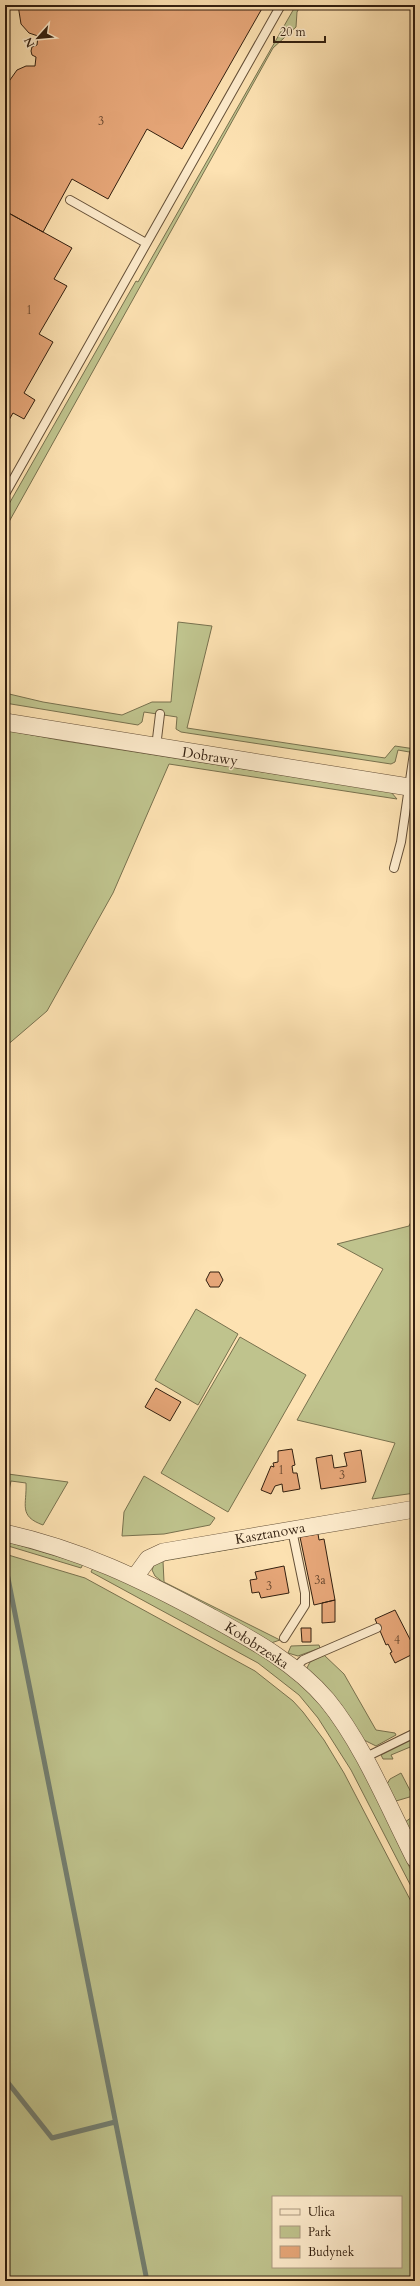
<svg xmlns="http://www.w3.org/2000/svg" width="420" height="2286" font-family="Cardo,serif">
  <rect width="100%" height="100%" fill="#fde2b2"/>
  <filter id="stains"><feTurbulence type="fractalNoise" baseFrequency=".005" numOctaves="4"/><feColorMatrix values="0 0 0 0 .2 0 0 0 0 .09 0 0 0 0 .02 0 0 0 .5 -.17"/></filter>
  <radialGradient id="worn" r=".72"><stop offset=".6" stop-color="#630" stop-opacity="0"/><stop offset="1" stop-color="#630" stop-opacity=".3"/></radialGradient>
  <path fill="#bfc38d" stroke="#78714e" fill-rule="evenodd" d="M296,5H301L297,12L296,27L273,48L5,529V511L136,281L138,282Z
    M178,622L212,626L187,728L385,758L395,746L415,749V753L398,750L395,762L391,764L181,732L176,729L177,717L144,712L142,722L138,725L5,703V693L43,702L122,715L152,702H171Z
    M5,730L65,741L391,792L397,799L169,764L113,893L47,1011L5,1047Z
    M415,1214V1493L372,1499L395,1443L297,1420L383,1269L337,1244L409,1226Z
    M196,1309L238,1334L198,1405L155,1380Z
    M240,1337L306,1375L228,1512L161,1473Z
    M5,1472L8,1474L68,1482L43,1525C18,1516 27,1505 26,1483L11,1481L5,1509Z
    M144,1476L215,1518L210,1525L164,1534L122,1536L124,1512Z
    M284,1540L163,1561L164,1582L280,1640L271,1643L164,1583L155,1576L152,1570L154,1565L166,1559Z
    M5,1541L83,1564L81,1568L5,1545Z
    M5,1554L85,1578L255,1671L293,1701L303,1712L324,1740L344,1773L415,1909V2281H5ZM273,2197H401V2267H273Z
    M93,1568L110,1574C179,1609 271,1647 321,1706C359,1751 388,1825 415,1878V1894L351,1770L318,1718L299,1695L258,1663L91,1572Z
    M319,1645L320,1648L298,1656L288,1653L291,1646Z
    M324,1655L344,1674L376,1730L395,1733L396,1735L376,1746L362,1739L342,1706L307,1668L310,1662Z
    M415,1738V1745L391,1755L393,1759H383L381,1755Z
    M401,1773L413,1796L396,1801L387,1784L390,1779Z
    M415,1815V1841L405,1822Z"/>
  <g fill="none" stroke-linecap="round" stroke-linejoin="round">
    <path stroke="#737e70" stroke-width="5" d="M5,1563L147,2281
      M5,2079L52,2138L115,2122"/>
  </g>
  <path fill="#e7a779" stroke="#321f0f" d="M18,5H264L182,149L147,129L108,199L72,179L43,232L5,211V87L17,70L26,66H35L36,57L32,55L31,51L32,47L37,45L38,36L29,33L21,24Z
    M5,211L72,248L54,279L67,286L39,334L53,342L24,393L35,400L24,419L13,413L5,427Z
    M210,1272H219L223,1280L219,1287H210L206,1280Z
    M156,1388L181,1402L170,1421L145,1407Z
    M292,1449L295,1465L292,1466L293,1473H297L300,1489L283,1492L282,1484L275,1486L271,1494L261,1490L271,1466L274,1467L273,1463L278,1462V1451Z
    M361,1450L366,1482L321,1489L316,1458L332,1455L334,1468L347,1466L344,1453Z
    M318,1534L319,1540L324,1539L335,1600L314,1605L300,1537Z
    M284,1566L289,1593L261,1598L259,1592L252,1593L250,1580L257,1579L255,1572Z
    M335,1600V1622L322,1623V1603Z
    M395,1610L415,1649V1653L395,1663L390,1653L392,1652L388,1644L386,1645L375,1619Z
    M301,1628H311V1642H302Z"/>
  <g fill="none" stroke-linecap="round" stroke-linejoin="round">
    <g stroke="#655038" stroke-width="10">
      <path id="service" d="M70,200L146,243
        M5,494L281,5
        M156,747L160,714
        M394,868L401,842L414,753
        M284,1638L305,1605V1593L292,1530
        M294,1669L303,1660L377,1628
        M364,1758L415,1733"/>
    </g>
    <g stroke="#655038" stroke-width="18">
      <path id="minor" d="M5,722L415,788
        M5,1533C81,1550 141,1579 209,1616C251,1639 296,1663 327,1700C363,1744 389,1808 415,1859
        M135,1577L148,1559L163,1552L415,1509"/>
    </g>
    <use href="#service" stroke="#feeccd" stroke-width="8"/>
    <use href="#minor" stroke="#feeccd" stroke-width="17"/>
  </g>
  <g text-anchor="middle" stroke-width="3" stroke-linejoin="round" paint-order="stroke">
    <g font-size="12" fill="#5f412a">
      <text x="101" y="125">3</text>
      <text x="29" y="314">1</text>
      <text x="281" y="1474">1</text>
      <text x="342" y="1479">3</text>
      <text x="320" y="1584">3a</text>
      <text x="269" y="1590">3</text>
      <text x="397" y="1644">4</text>
    </g>
    <g font-size="14" fill="#321f0f" stroke="#feeccd">
      <text transform="translate(210 756) rotate(9)" y="5">Dobrawy</text>
      <text transform="translate(270 1533) rotate(-10)" y="5">Kasztanowa</text>
      <text transform="translate(257 1645) rotate(33)" y="5">Kołobrzeska</text>
    </g>
  </g>
  <rect width="420" height="2286" fill="none" stroke="#fde2b2" stroke-width="20"/>
  <rect x="6" y="6" width="408" height="2274" fill="none" stroke="#321f0f" stroke-width="2"/>
  <rect x="10" y="10" width="400" height="2266" fill="none" stroke="#321f0f"/>
  <rect x="272" y="2196" width="130" height="72" fill="#feeccd" stroke="#ac9a81"/>
  <rect x="280" y="2209" width="20" height="6" fill="#feeccd" stroke="#ac9a81"/>
  <text x="308" y="2216" font-size="12" fill="#321f0f">Ulica</text>
  <rect x="280" y="2226" width="20" height="12" fill="#bfc38d" stroke="#ac9a81"/>
  <text x="308" y="2236" font-size="12" fill="#321f0f">Park</text>
  <rect x="280" y="2246" width="20" height="12" fill="#e7a779" stroke="#ac9a81"/>
  <text x="308" y="2256" font-size="12" fill="#321f0f">Budynek</text>
  <g transform="translate(38 38) rotate(243)" stroke="#feeccd" stroke-width="3" paint-order="stroke">
  <path d="M0-3L7 15L0 10L-7 15Z" fill="#321f0f"/>
  <text y="-6" font-size="11" font-weight="bold" text-anchor="middle" fill="#321f0f">N</text>
  </g>
  <path d="M274 36v6h51v-6" fill="none" stroke="#321f0f" stroke-width="2"/>
  <text x="280" y="36" font-size="12" fill="#321f0f" stroke="#feeccd" stroke-width="3" paint-order="stroke">20 m</text>
  <rect width="100%" height="100%" filter="url(#stains)"/>
  <rect width="100%" height="100%" fill="url(#worn)"/>
</svg>
